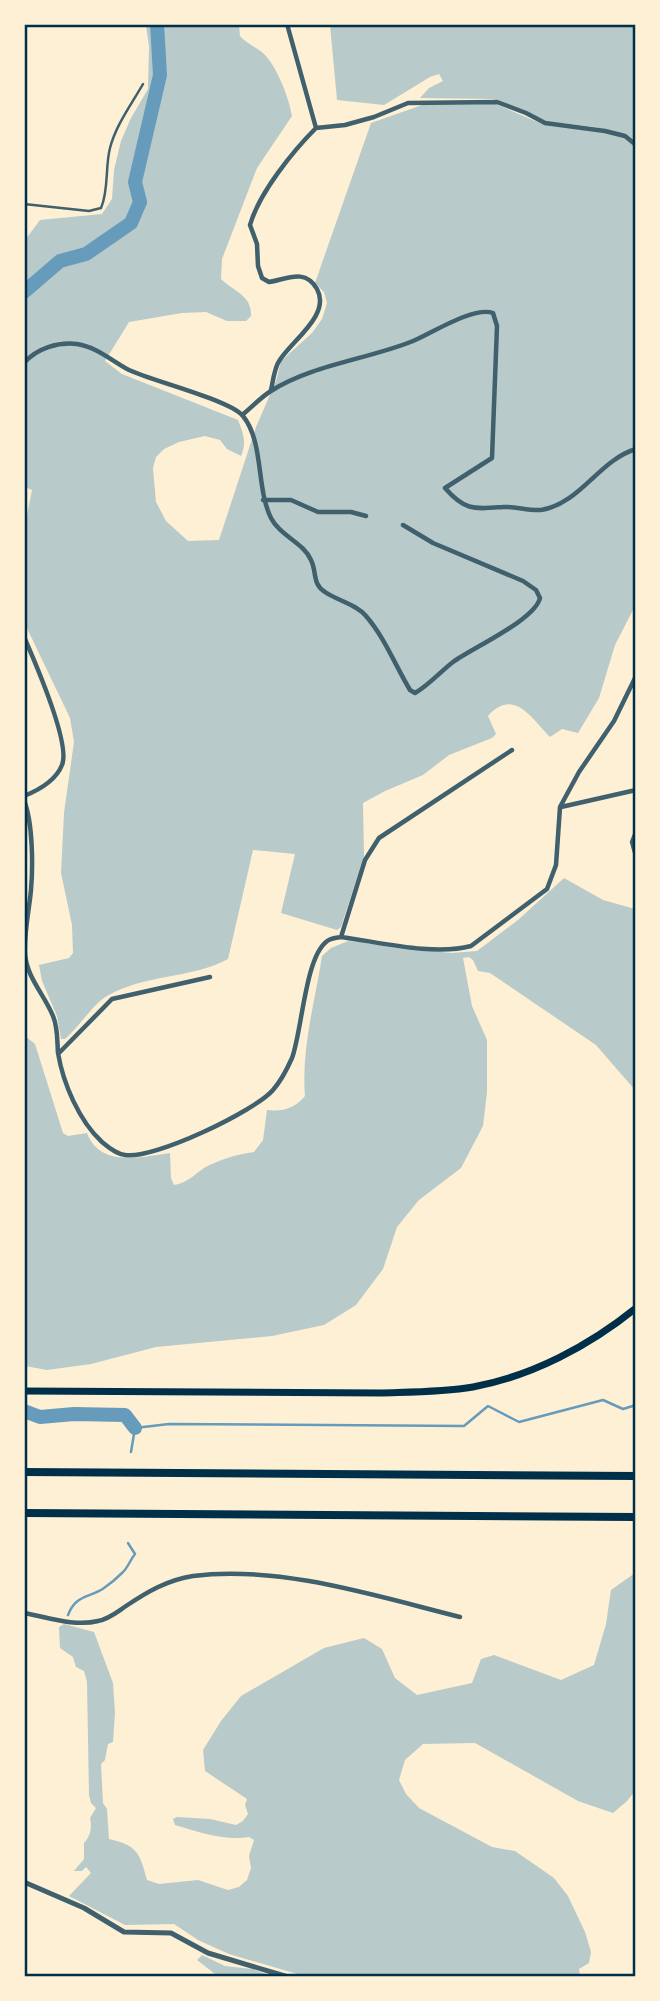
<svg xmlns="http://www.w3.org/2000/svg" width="660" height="2001" font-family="Barlow,sans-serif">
  <rect width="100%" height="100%" fill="#fdf0d5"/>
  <path fill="#b9caca" d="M146,25H239L240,36C247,44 256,47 263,53C277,66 289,98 292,116L257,168L222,259L221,279C234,292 252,295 251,316L246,321H227L206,312L182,313L129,322L105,361L122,374L238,420C243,433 247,442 241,456L227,449L220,440L205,436L179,442L164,449L156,457L153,468L156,502L166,521L188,541L219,540L256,427L276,381L281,361L312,333L322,319L327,303L324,292L315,283L371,123L425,104H496L542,124L606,131L624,137L635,147V606L615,645L599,698L578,733L562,729L550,737C532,719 514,687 488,716L496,734L492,738L449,755L423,775L385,791L363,803L364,856L341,927L337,930L281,913L295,854L253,850L228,959C191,979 144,974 107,996C93,1004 79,1027 65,1039H61L57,1016L42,981L39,965L69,958L73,953L72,925L61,873L64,813L74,742L70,718L25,624V525L32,490L25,487V240L40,220L102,214L112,199L114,170L121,141L131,118L148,89L149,47Z
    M330,25H635V144L625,134L594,127L545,121L494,99L420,98L429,88L443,81L439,74L430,77L384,105L337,100Z
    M564,878L603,900L635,909V1090L596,1045L490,973L478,971L473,960L469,957L463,958L472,1006L487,1040V1092L483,1126L461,1168L419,1200L397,1227L383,1269L356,1305L324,1325L272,1336L156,1347L91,1364L47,1370L25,1366L24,1035L35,1044L63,1133L68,1136L87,1133C100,1168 142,1157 170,1153L171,1178L174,1185C187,1183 194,1175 204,1168C218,1160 238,1154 254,1152L263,1140L267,1110C283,1112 295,1108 305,1096C301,1049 315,1002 322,956L331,948L348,941L451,953L477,951L518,920Z
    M635,1573L636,1790L627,1801L613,1813L578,1801L475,1743L423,1744L405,1760L399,1780L406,1794L419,1808L492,1847L515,1851L554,1878L568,1896L585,1932L591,1952L589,1963L579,1969L580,1976H304L229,1954L198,1940L174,1924L125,1925L69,1896L91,1873L86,1867L82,1871H74L84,1859V1843C91,1835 92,1827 90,1818L96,1808L91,1803L89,1795L87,1682L84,1671L76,1667L73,1657L60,1648L59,1627L64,1624L94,1632L113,1683L115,1713L113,1742L108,1744L105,1760L101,1764L103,1803L107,1809L109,1839C137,1845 140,1853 147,1880L159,1884L198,1880L228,1890L239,1887L247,1880L251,1868L249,1856L254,1840L249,1837C224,1841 199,1832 175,1825L173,1819L177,1817L210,1819L236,1825L243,1821L248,1814L245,1805L247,1799L205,1771L203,1750L221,1721L241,1696L324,1648L364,1638L382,1649L395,1678L417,1695L472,1683L481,1659L494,1655L561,1680L594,1665L606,1624L611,1590Z
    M202,1955L225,1966L252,1969L272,1976L215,1974L197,1960Z"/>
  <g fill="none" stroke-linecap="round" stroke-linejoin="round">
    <path stroke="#669bbc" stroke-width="2.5" d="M131,1452L135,1428L169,1424L464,1426L488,1406L519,1422L603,1400L623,1409L636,1405
      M68,1615C76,1594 90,1598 104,1588C110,1584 117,1578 122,1573C128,1568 130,1560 135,1554L128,1543"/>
    <path stroke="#669bbc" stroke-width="14" d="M24,292L60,261L86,254L131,223L140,202L135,182L160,75L157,24
      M24,1411L40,1417L74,1414L125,1415L135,1428"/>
    <path stroke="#3f606c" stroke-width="2.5" d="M24,204L89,211L101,208C109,190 105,167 110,148C116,125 131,105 143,84"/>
    <path stroke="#3f606c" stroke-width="4.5" d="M287,24L316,128
      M316,128L345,125L374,117L408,103L497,102L526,113L545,123L605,131L625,136L636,145
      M24,363C37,348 58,342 77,344C97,347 112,361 129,370C152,381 230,400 243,416C264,442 256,488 271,518C280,536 303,542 311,560C317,572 312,584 325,592C338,601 356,604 366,616C385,638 395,665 410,690L415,693C429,685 440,672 453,662C472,648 535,620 540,598L536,590L523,581L433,543L403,525
      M271,390C273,381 274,371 278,363C288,343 332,316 317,289C305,268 287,279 269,282L262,278L258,266L257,244L250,225C259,193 293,151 316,128
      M242,415C252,407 261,397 271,391C311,365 369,359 413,341C432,333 474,306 493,313L497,326L492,458L445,488C465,511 474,509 503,507C515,506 528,511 541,510C580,504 599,460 636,449
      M263,500H291L318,512H351L366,516
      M24,796C39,790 56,780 62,765C71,744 35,662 25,639
      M24,800C33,823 33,866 31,890C29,911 24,932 25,954C27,978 44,994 53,1016C58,1028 57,1040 58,1053C63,1083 79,1121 102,1142C108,1147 116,1154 125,1155C153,1160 255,1111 273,1090C280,1082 288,1067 292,1058C302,1031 305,959 326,942C330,938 336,938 341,937C379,942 434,956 471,946L547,889L556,865L560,807L579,772L614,721L636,676
      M561,807L636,790
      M636,832L632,842L636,856
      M341,937L365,860L379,838L512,750
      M59,1053L112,999L210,977
      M24,1613C47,1617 75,1627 98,1621C109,1619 117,1612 126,1606C147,1592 167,1580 193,1576C280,1565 376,1596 460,1617"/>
    <path stroke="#3f606c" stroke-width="5" d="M24,1882L84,1908L124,1932L171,1933L208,1953L285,1976"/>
    <path stroke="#003049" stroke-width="7" d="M24,1391L382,1393C412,1392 443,1392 473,1387C532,1376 589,1346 636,1308"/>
    <path stroke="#003049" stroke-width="8" d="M24,1472L636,1476
      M24,1513L636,1517"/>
  </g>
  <rect width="660" height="2001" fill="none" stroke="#fdf0d5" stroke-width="52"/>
  <rect x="26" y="26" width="608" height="1949" fill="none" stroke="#003049" stroke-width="2.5"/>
</svg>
